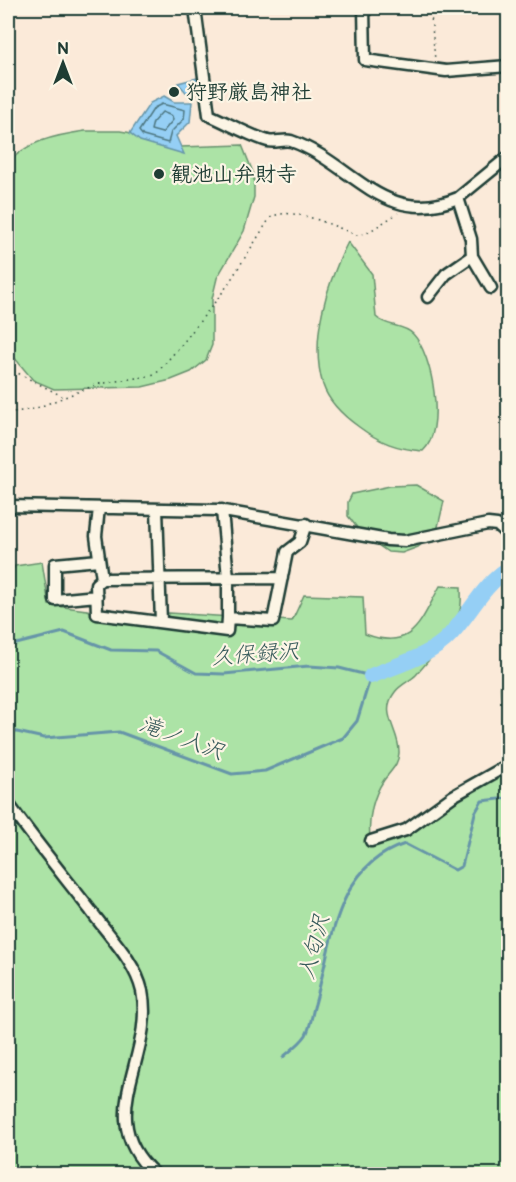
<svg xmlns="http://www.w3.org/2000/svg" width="516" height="1182" font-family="'Balsamiq Sans','Klee One',sans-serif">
  <rect width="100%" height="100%" fill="#fbead9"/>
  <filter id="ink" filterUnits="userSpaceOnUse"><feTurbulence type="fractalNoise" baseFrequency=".0167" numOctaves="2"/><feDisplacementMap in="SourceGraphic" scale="12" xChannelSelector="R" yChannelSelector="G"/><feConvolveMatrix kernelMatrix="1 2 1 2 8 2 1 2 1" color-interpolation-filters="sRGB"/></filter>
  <g filter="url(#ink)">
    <path fill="#ace3a6" stroke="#66906d" stroke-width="1.5" d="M85,131H120L144,135L180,147L242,145L254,175V197L244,231L217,278L212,299V345L206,360L191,372L171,380L142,387L54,389L33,380L8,350V164C25,141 58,135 85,131Z
      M348,242L372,274L376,317C386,327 404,324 413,334C433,355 446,431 423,451C397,449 379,442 359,427C345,417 329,403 323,385C309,339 327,283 348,242Z
      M416,485L444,501L437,531L418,547L402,553L388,552L362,534L348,516V502L352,494L390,486Z
      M42,562L49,605L87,610L130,623L169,613L292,621L304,595L363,597L365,634C413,652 420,622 440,586L461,587C461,594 462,603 460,610C453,633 432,657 416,675C410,681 400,685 395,692C378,714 400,730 399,753C398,766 391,770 384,780C373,796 368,818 370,837L402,829L474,783L508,775V1174H8V579L15,566Z
      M508,671V713C500,703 500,692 501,678Z"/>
    <path fill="#95cff5" stroke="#6695a8" stroke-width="1.5" d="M197,78L201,79L191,98L178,83Z
      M164,96L174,102H192L190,122L176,136L184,154L140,141L130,133L150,103Z"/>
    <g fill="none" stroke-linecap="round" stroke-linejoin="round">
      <path stroke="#4e7781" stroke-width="1.5" d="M162,104L185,110L184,119L171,132L168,143L143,136L139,131L154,108Z
        M162,112L172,116L173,120L162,133L151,130L153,122Z"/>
      <path stroke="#6695a8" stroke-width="3" d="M8,646L64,632L111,650L156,651L196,673L224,674L309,666L339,668L371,676L357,721L343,738L265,771L232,774L119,732L44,738L8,730
        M283,1057C290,1051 301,1043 306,1035C311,1026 312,1013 315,1004C332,945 335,866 405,844L455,870L462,866L475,813L482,801L508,798"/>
      <path stroke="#95cff5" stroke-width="16" d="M371,676C397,665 431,656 450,635C471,613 481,587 508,569"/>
      <g stroke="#1f3d34" stroke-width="15">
        <path id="minor" d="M195,8L209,115C228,123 248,135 268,141C275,143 284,139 291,141C352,162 384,229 458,198L508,157
          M364,8L365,60L446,71L508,66
          M458,198L471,239L472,256L491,288
          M428,297L446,274L472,256
          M8,506L218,510L388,540L405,541L488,524L497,525L508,535
          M99,508L96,536L102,579L282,578
          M157,509L161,622
          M222,510L228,578V618L273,621L287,552L300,542L306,524
          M102,579L96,584L97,614L227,631L228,618
          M97,596L55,600V564L99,560
          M8,803C34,840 63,875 91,911C109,936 135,961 142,991C156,1058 90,1117 155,1174
          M371,841L406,830L453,796L508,765"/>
      </g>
      <path stroke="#1f3d34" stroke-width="1.5" stroke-dasharray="1.5 4.5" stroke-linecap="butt" d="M434,8L431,15L435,60
        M8,368L62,396
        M8,413L34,409L98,384L155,375L183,343L225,289L270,218C290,204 335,227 357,235L367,233L398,213"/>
      <use href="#minor" stroke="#fcf5e5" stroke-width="10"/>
    </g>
  </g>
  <g fill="#1f3d34" stroke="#fcf5e5" stroke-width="2">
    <circle cx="174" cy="92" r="6"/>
    <circle cx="159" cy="174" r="6"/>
  </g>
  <g text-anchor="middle" stroke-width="4.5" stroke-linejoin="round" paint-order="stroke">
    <g font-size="21" font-weight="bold" fill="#1f3d34" stroke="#fcf5e5" text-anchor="start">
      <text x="186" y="99">狩野厳島神社</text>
      <text x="171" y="181">観池山弁財寺</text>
    </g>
    <g font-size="22" font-style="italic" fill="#375a5b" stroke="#fcf5e5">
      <text transform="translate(255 653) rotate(-4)" y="8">久保録沢</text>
      <text transform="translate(182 737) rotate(20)" y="8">滝ノ入沢</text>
      <text transform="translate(313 947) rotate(-76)" y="8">入匂沢</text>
    </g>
  </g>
  <rect width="516" height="1182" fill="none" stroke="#fcf5e5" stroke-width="30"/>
  <rect x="15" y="15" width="486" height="1152" fill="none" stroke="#1f3d34" stroke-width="2" filter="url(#ink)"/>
  <g transform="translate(63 63)" stroke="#fcf5e5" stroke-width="4.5" paint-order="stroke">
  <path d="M0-4.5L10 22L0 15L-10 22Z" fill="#1f3d34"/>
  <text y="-9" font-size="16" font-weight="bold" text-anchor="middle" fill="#1f3d34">N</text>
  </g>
</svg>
